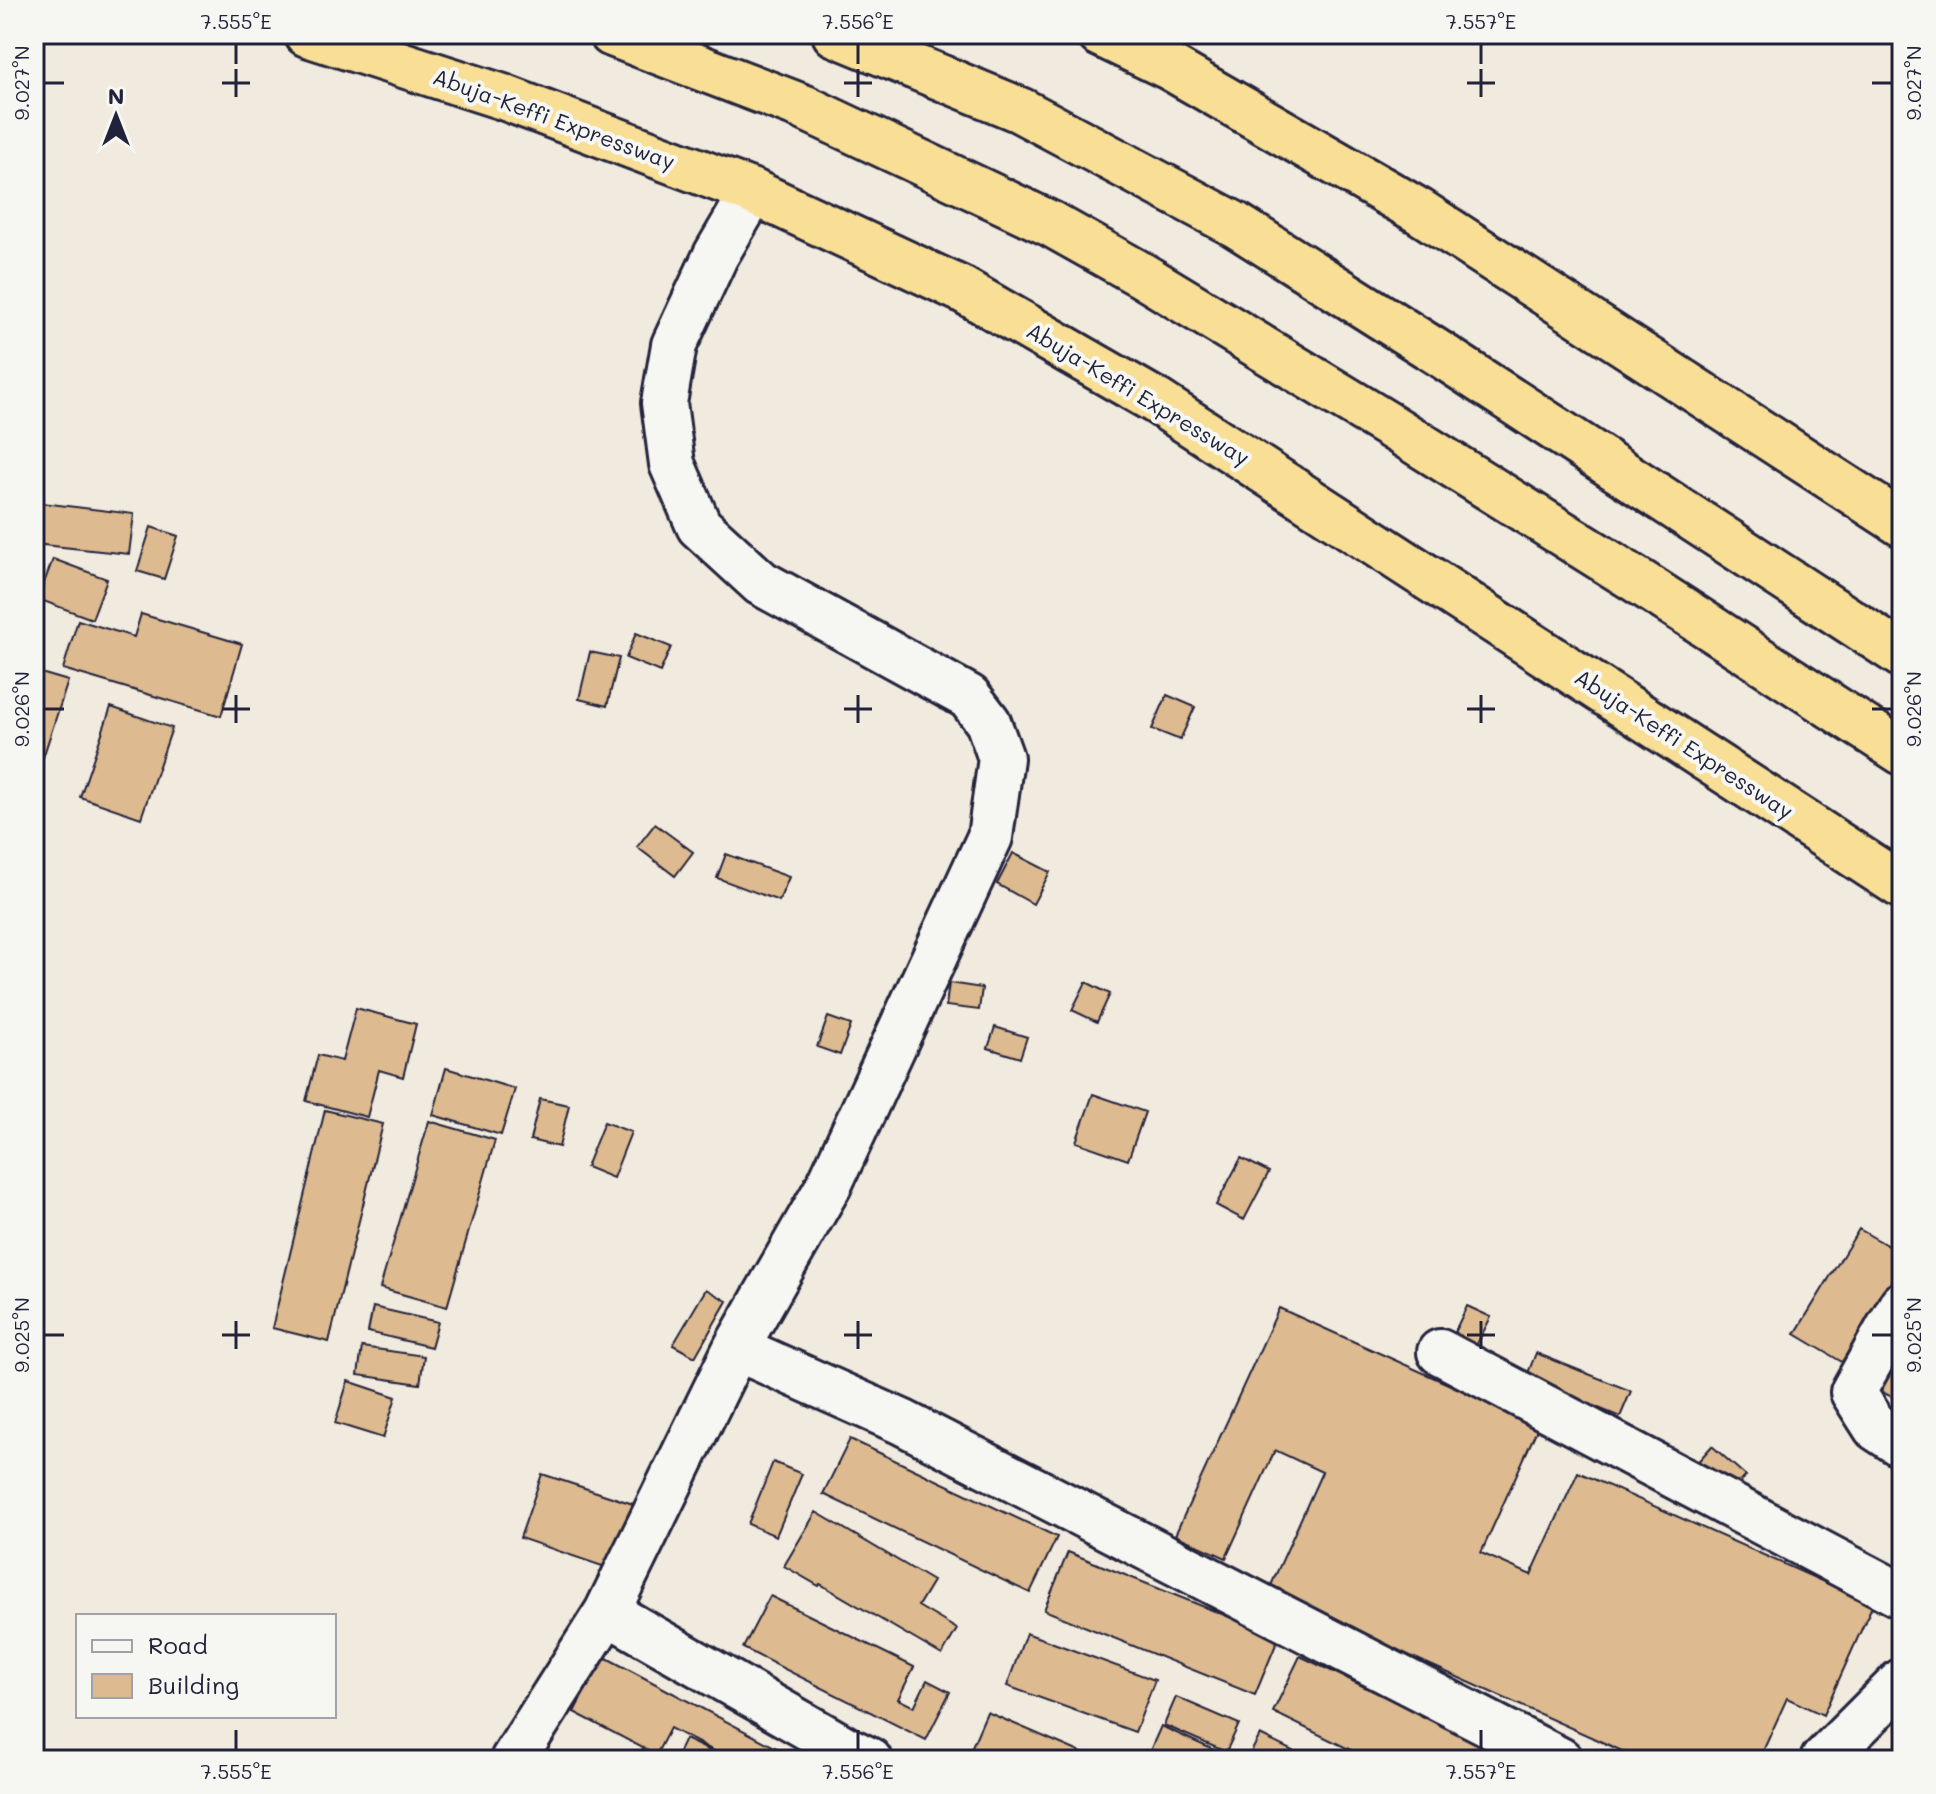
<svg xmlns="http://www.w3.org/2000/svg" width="1936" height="1794" font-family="Mali,sans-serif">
  <rect width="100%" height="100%" fill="#f1eade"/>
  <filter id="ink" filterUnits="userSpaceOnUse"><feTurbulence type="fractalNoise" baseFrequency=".0125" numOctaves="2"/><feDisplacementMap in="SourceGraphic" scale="16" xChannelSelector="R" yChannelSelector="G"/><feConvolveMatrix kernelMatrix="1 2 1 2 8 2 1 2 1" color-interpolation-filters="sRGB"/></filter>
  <g filter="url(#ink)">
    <path fill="#ddba8f" stroke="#22223b" stroke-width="2" d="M34,502L134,514L129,554L34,544Z
      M151,527L178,536L164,579L137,571Z
      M53,559L107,579L92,619L38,599Z
      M141,614L242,644L221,716L63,669L78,620L134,637Z
      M636,633L671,647L660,672L626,658Z
      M590,652L619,658L607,706L579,699Z
      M34,671L68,681L37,776L34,775Z
      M1167,695L1195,707L1180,740L1152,729Z
      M111,707L172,728L141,818L80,797Z
      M655,824L693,852L675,876L637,847Z
      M1013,853L1050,872L1033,904L997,884Z
      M726,854L789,877L779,901L717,878Z
      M1086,982L1110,994L1097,1022L1072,1010Z
      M949,983L982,988L979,1010L946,1006Z
      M356,1008L416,1024L403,1077L379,1070L367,1117L306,1101L318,1055L342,1061Z
      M828,1017L851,1025L840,1055L817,1047Z
      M995,1027L1027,1037L1020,1058L988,1048Z
      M446,1068L515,1089L501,1135L433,1115Z
      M1093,1094L1145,1112L1128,1160L1076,1142Z
      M540,1099L569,1105L559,1147L530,1140Z
      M325,1110L383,1124L329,1342L272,1328Z
      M429,1121L495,1140L447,1307L380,1288Z
      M604,1122L631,1132L613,1178L586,1167Z
      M1241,1158L1269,1172L1244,1220L1216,1205Z
      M1859,1229L1902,1254V1265L1842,1362L1795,1334Z
      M706,1289L727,1301L695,1357L673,1345Z
      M1467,1306L1491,1317L1476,1346L1453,1335Z
      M373,1307L438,1322L431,1347L368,1332Z
      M1279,1308L1539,1425L1481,1553L1531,1575L1578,1472L1873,1604L1823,1715L1787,1698L1759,1760H1642L1268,1592L1322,1472L1275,1450L1226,1558L1175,1535Z
      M362,1347L424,1356L420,1384L358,1375Z
      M1902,1351V1402L1880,1391Z
      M1536,1353L1631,1391L1620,1417L1526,1378Z
      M348,1381L396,1397L383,1438L335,1423Z
      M850,1439L1057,1537L1030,1593L823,1494Z
      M1712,1446L1746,1476L1728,1496L1694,1466Z
      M773,1462L802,1474L776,1536L748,1524Z
      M542,1474L633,1504L611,1569L520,1538Z
      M816,1512L933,1581L918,1606L957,1629L942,1655L820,1584L819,1586L784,1566Z
      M1068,1552L1279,1637L1255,1695L1044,1610Z
      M770,1596L914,1667L898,1699L914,1707L927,1680L950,1692L926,1740L743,1648Z
      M1026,1633L1155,1680L1135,1732L1007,1686Z
      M603,1656L799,1760H731L670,1728L656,1755L574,1712Z
      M1300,1656L1507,1755L1505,1760H1371L1273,1712Z
      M1176,1697L1239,1724L1226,1752L1164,1725Z
      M987,1712L1098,1760H966Z
      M1161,1726L1225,1755L1223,1760H1159L1148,1755Z
      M1260,1735L1311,1760H1247Z
      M685,1739L727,1759V1760H675Z"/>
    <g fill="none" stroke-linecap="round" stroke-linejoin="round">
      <g stroke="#22223b" stroke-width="50">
        <path id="minor" d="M1902,1304L1853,1392L1876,1428L1902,1445
          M736,1348L902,1422L1560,1760
          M1440,1352L1902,1596
          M607,1612L844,1748L869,1760
          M513,1760L607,1612L736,1348L829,1185L990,837L1001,758L988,722L969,697L761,583L699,526L672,464L664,403L674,345L716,255L753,192
          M1823,1760L1902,1681"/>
      </g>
      <g stroke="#22223b" stroke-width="50">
        <path id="highway" d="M307,34L503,97L753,192L963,290L1156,401L1902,886
          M612,34L803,107L1051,224L1140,274L1392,427L1643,584L1902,752
          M835,34L1020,110L1236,225L1440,354L1902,655
          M1100,34L1171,68L1419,211L1902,524"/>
      </g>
      <use href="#minor" stroke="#f6f6f2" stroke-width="44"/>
      <use href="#highway" stroke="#f9df96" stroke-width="44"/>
    </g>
  </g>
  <path fill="none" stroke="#22223b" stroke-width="3" d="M236,44V64M858,44V64M1481,44V64M236,69V97M858,69V97M1481,69V97M44,83H64M222,83H250M844,83H872M1467,83H1495M1872,83H1892M236,695V723M858,695V723M1481,695V723M44,709H64M222,709H250M844,709H872M1467,709H1495M1872,709H1892M236,1321V1349M858,1321V1349M1481,1321V1349M44,1335H64M222,1335H250M844,1335H872M1467,1335H1495M1872,1335H1892M236,1730V1750M858,1730V1750M1481,1730V1750"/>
  <g text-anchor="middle" stroke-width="8" stroke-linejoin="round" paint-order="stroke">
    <g font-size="22" fill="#22223b" stroke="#f6f6f2">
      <text transform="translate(554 119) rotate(20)" y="8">Abuja-Keffi Expressway</text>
      <text transform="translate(1138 394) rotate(31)" y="8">Abuja-Keffi Expressway</text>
      <text transform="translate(1684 744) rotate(33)" y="8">Abuja-Keffi Expressway</text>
    </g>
  </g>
  <rect width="1936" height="1794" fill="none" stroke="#f6f6f2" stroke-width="88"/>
  <rect x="76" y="1614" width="260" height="104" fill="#f6f6f2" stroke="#a1a1a9" stroke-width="2"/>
  <rect x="92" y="1640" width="40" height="12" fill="#f6f6f2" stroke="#a1a1a9" stroke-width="2"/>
  <text x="148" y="1654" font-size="24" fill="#22223b">Road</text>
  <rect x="92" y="1674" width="40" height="24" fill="#ddba8f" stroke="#a1a1a9" stroke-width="2"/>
  <text x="148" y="1694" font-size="24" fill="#22223b">Building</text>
  <g transform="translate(116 116)" stroke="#f6f6f2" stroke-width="6" paint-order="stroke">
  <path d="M0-6L14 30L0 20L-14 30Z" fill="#22223b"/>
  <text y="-12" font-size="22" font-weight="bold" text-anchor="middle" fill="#22223b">N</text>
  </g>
  <rect x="44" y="44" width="1848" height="1706" fill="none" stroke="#22223b" stroke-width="3"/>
  <g font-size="20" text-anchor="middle" fill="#22223b">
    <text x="236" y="29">7.555°E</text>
    <text x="858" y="29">7.556°E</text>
    <text x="1481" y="29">7.557°E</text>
    <text transform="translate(22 83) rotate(-90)" y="7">9.027°N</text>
    <text transform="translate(1914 83) rotate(-90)" y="7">9.027°N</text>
    <text transform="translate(22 709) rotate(-90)" y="7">9.026°N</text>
    <text transform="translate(1914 709) rotate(-90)" y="7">9.026°N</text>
    <text transform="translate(22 1335) rotate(-90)" y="7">9.025°N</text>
    <text transform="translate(1914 1335) rotate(-90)" y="7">9.025°N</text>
    <text x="236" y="1779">7.555°E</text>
    <text x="858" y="1779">7.556°E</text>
    <text x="1481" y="1779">7.557°E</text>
  </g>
</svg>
